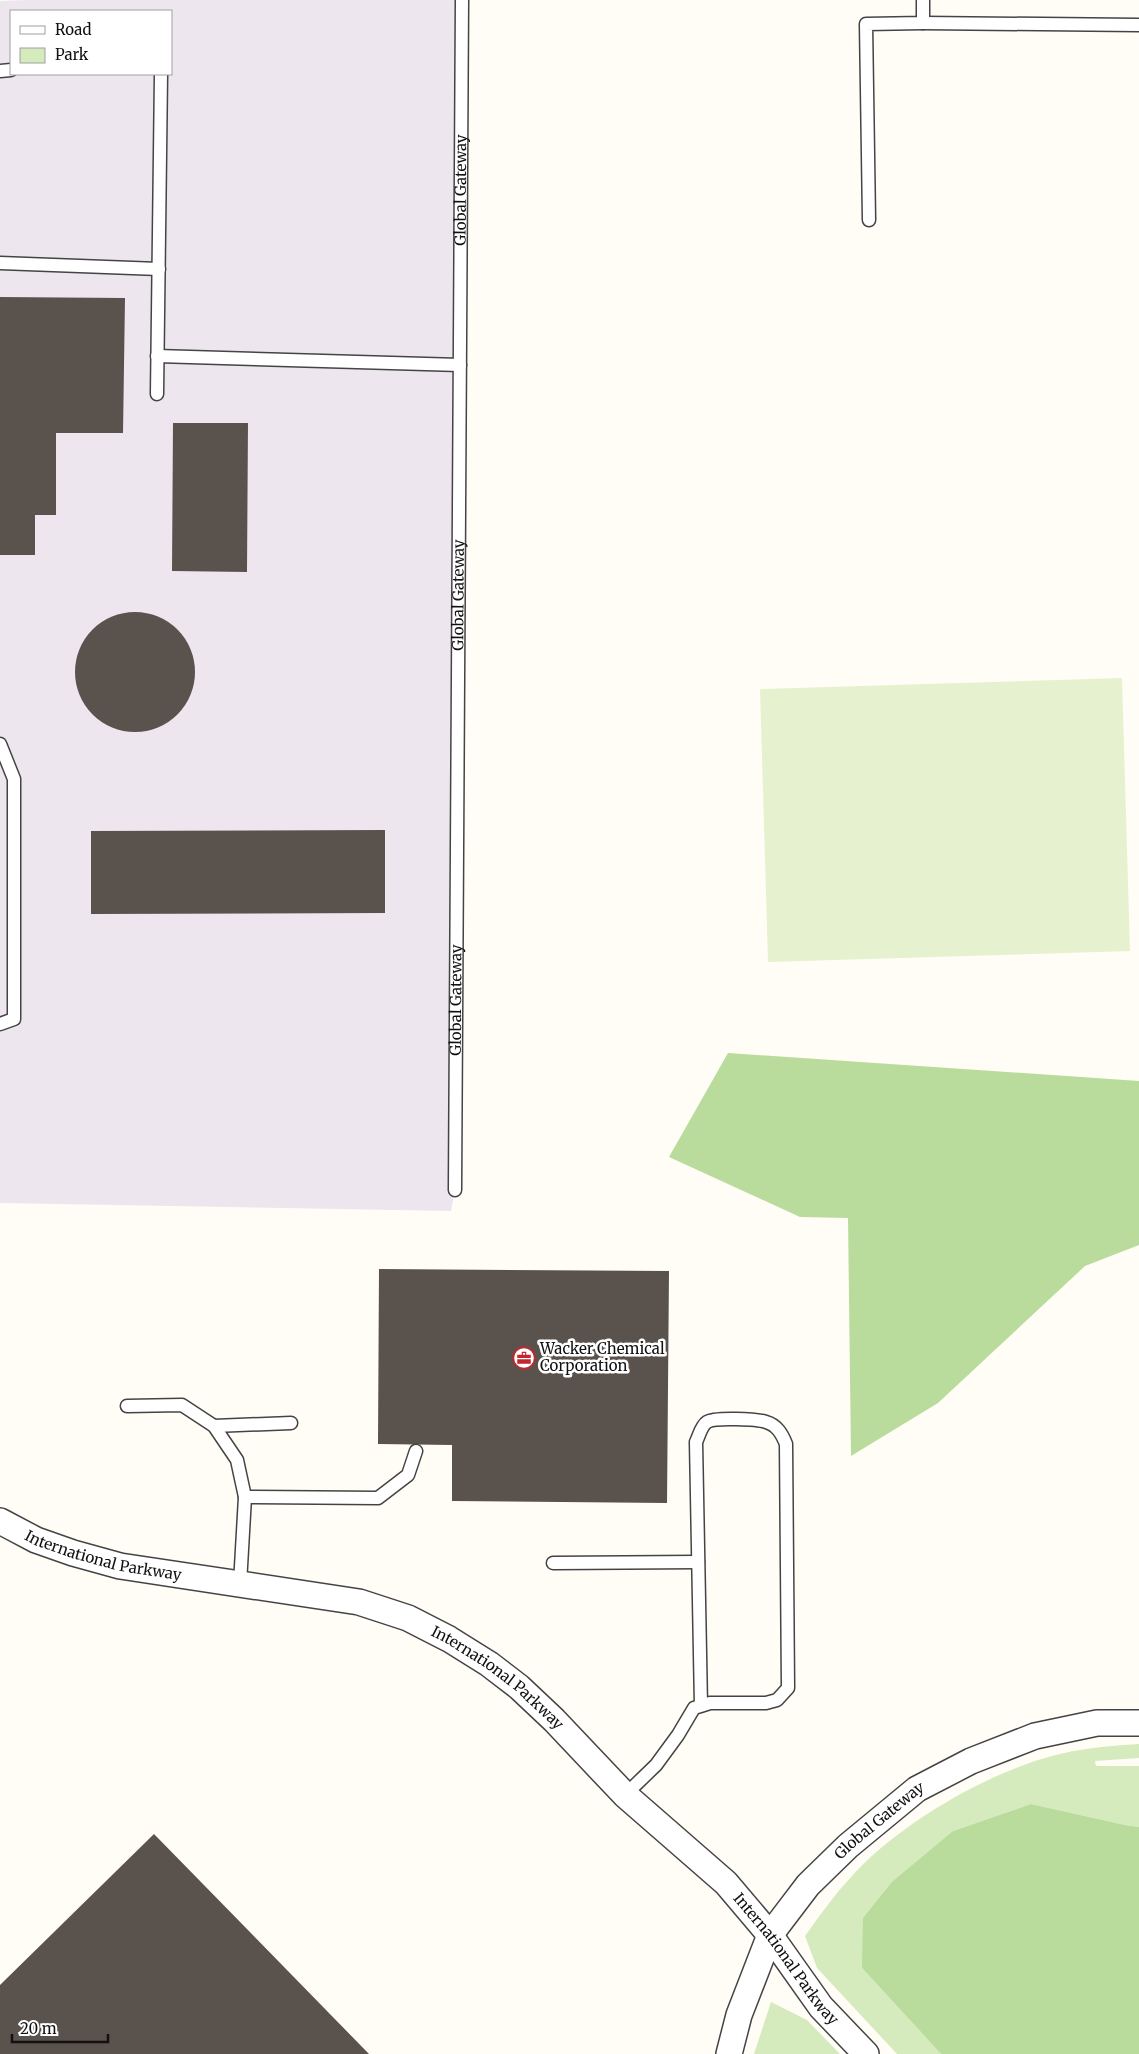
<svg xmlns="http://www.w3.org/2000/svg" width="1139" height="2054" font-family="Merriweather,serif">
  <rect width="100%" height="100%" fill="#fffdf5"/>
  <path fill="#eee6ef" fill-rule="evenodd" d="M26,0H462L455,1190L451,1211L0,1203V1ZM11,11H171V74H11Z"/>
  <path fill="#d5ebbd" d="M1139,1744V1758L1095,1761L1096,1766H1139V1827L1125,1825L1031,1804L953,1831L862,1968L941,2054H897L817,1968L805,1936C820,1915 835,1894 852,1876C899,1824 985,1774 1052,1756C1081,1748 1110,1746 1139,1744Z
    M771,2002L807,2020L840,2054H754Z"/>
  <path fill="#b9dc9c" d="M728,1053L1139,1081V1245L1085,1266L938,1403L851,1456L848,1218L800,1217L669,1157Z
    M1031,1804L1125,1825L1139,1827V2054H941L862,1968L863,1918L892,1882L953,1831Z"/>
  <path fill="#e6f2cf" d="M1122,678L1130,951L768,962L760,689Z"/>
  <path fill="#5a524d" d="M0,297L125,298L123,433H56V515H35V555H0Z
    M173,423H248L247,572L172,571Z
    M75 672a60 60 0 1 1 120 0a60 60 0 1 1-120 0Z
    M385,830V913L91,914V831Z
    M379,1269L669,1271L667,1503L452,1501V1445L378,1444Z
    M154,1834L369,2054H0V1985Z"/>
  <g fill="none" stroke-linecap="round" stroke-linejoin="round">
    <g stroke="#444" stroke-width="15">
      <g id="service">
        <path d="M923,23L1139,25"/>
        <path d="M0,71L11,70"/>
        <path d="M869,220L866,24L923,23V0"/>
        <path d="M0,263L159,269"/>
        <path d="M157,356L460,365"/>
        <path d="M157,394L161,74"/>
        <path d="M0,744L14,779V1019L0,1024"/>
        <path id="s1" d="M455,1190L462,0"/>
        <path d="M127,1406L182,1405L214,1426L237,1460L245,1497L240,1584"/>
        <path d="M214,1426L291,1423"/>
        <path d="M245,1497L378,1498L408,1475L416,1451"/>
        <path d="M553,1563L698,1562"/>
        <path d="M625,1795L656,1765L678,1735L694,1708L710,1703H766L777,1700L788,1688L786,1444C782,1434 777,1425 766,1422C758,1419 714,1417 707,1422C701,1426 699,1436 696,1442L701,1706"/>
      </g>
    </g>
    <g stroke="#444" stroke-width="28">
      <g id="minor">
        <path id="s2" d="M0,1521L36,1540L73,1553L120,1566L359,1602L408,1618L449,1639L489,1664L519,1687L554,1720L625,1795L726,1883L770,1935L821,2007L866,2054"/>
        <path id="s3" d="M729,2054L739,2015L770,1935L808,1885L848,1846L917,1789L971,1761L1035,1736L1097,1723H1139"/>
      </g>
    </g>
    <use href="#service" stroke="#fff" stroke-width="12"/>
    <use href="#minor" stroke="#fff" stroke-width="25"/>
  </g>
  <defs>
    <g id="office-ring" transform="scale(1.125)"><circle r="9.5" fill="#fff" stroke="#c4262e" stroke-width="1.5"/><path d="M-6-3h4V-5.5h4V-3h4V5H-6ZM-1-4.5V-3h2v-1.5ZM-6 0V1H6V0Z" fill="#c4262e"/></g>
  </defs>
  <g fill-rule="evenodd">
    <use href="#office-ring" x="524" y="1358"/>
  </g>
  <g text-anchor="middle" stroke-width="5" stroke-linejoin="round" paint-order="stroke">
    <g font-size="15" fill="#111" stroke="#fff">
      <text dy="5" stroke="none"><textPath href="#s1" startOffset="1000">Global Gateway</textPath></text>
      <text dy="5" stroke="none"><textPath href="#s1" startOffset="595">Global Gateway</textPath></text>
      <text dy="5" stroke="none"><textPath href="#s1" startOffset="190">Global Gateway</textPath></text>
      <text dy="5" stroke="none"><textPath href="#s2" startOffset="110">International Parkway</textPath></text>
      <text dy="5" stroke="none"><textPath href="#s2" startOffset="530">International Parkway</textPath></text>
      <text dy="5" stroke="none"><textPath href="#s3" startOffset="285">Global Gateway</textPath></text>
      <text dy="5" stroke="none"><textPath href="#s2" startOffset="935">International Parkway</textPath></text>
    </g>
    <g font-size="15" fill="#111" stroke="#fff" text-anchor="start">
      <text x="540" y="1354">Wacker Chemical<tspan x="540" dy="17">Corporation</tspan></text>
    </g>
  </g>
  <rect x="10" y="10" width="162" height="65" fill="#ffffff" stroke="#a0a0a0"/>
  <rect x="20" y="26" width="25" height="8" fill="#ffffff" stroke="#a0a0a0"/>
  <text x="55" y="35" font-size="15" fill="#111111">Road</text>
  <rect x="20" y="48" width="25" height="15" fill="#d5ebbd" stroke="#a0a0a0"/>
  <text x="55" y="60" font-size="15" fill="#111111">Park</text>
  <path d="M12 2034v8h96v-8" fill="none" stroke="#111111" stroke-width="2.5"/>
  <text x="20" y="2034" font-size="15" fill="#111111" stroke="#ffffff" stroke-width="4" paint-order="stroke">20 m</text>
</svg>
